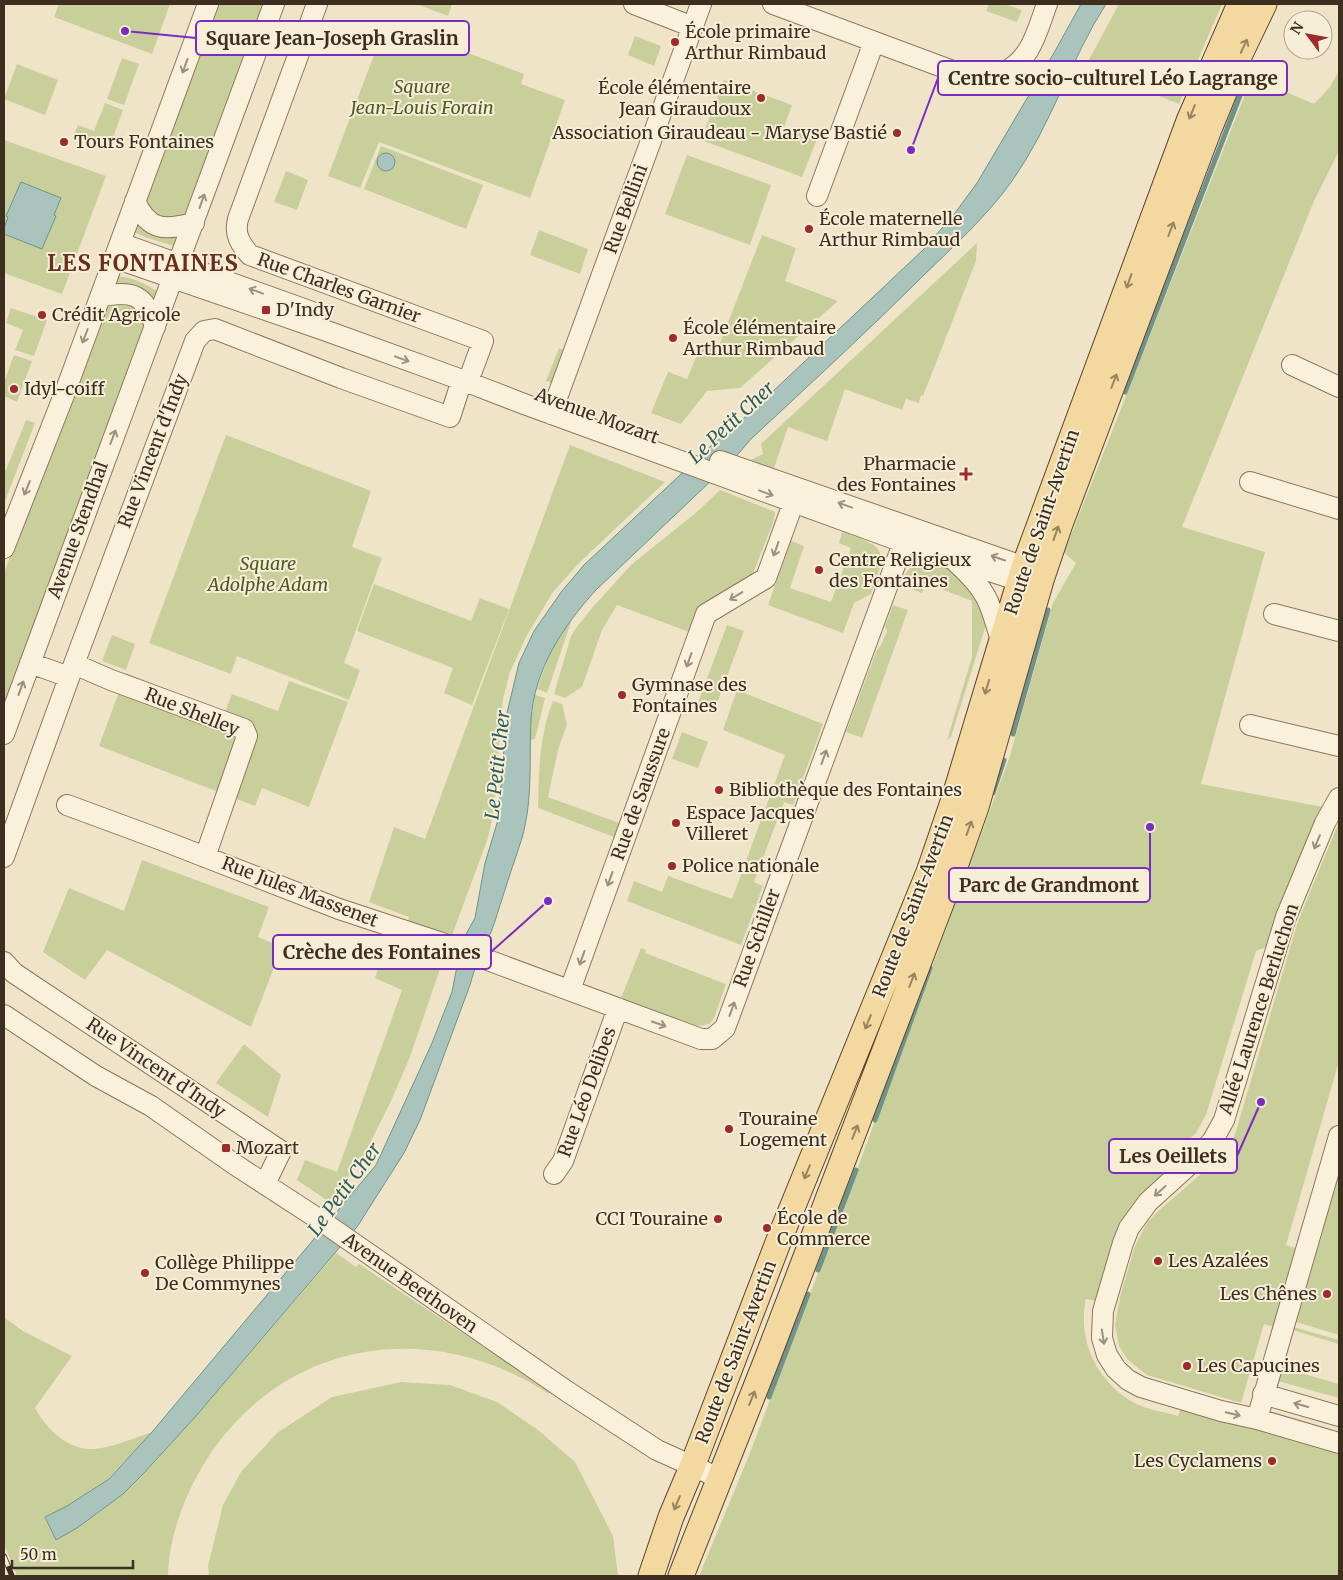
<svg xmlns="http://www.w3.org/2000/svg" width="1343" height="1580" font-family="Merriweather,serif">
  <rect width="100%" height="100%" fill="#f0e4c8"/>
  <path fill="#c9cf9b" d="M59,4H170L152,54L54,17Z
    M212,4H263L185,214L179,220L153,215L140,193Z
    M416,4H452L448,16Z
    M989,4H1004L1022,10L1017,22L986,11Z
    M1119,4H1222L1179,104L1085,67Z
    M386,22L524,74L521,84L565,100L530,198L379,142L360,188L328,176L379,42L385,36Z
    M635,36L661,46L654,66L628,55Z
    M122,58L139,64L124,105L107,99Z
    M17,64L58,80L45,115L4,99Z
    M1339,71V151L1314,201L1182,527L1265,552L1201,784L1323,807L1271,945L1256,951L1206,1115L1196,1133L1171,1156L1175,1173L1137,1210L1131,1208L1120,1223L1114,1239L1095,1301L1086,1299C1077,1340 1097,1382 1133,1402C1144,1409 1165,1412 1178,1416L1181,1407L1339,1454V1576H699L748,1458L845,1202L1009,759L1053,603L1076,563L1064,553L1250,82L1243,79L1246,75L1314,104L1330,87Z
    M724,80L792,105L784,127L817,139L802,177L701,140Z
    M105,103L123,110L109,148L74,135L78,125L94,131Z
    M4,140L106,176L62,294L4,273Z
    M381,146L483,185L466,229L364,189Z
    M687,155L771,185L750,245L665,214Z
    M286,171L308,180L297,210L274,202Z
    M134,220L180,234L177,247L145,237L132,231Z
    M539,230L588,249L580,274L530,255Z
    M762,235L796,248L785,281L838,301L740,388L707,391L681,424L651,413L668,372L687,379L701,345L717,351Z
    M977,243L976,261L923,396L921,395L919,403L906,399L902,410L845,389L827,441L788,427L772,474L745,463L763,454L761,444Z
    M116,276C133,277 146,284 160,293L155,304L113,288Z
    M124,297L147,318L4,705V573L104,303Z
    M11,308L47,320L34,356L15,350L23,330L6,323Z
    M559,348L565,351L552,383L546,381Z
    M14,355L32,361L17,402L4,396V382Z
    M26,420L35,423L4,504V470H6Z
    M226,435L371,491L352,547L382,558L344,663L360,670L349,700L237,656L231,674L149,643Z
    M570,445L665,482L580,562L553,592L526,637L510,672L503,699L493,815L488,838L448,946L406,929L409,917L369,902L394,827L425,839Z
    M720,490L775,512L774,520L752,576L746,581L702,605L696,614L689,632L617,605L602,630L582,687L565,698L554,694L571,636L576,628L592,608L631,565L698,511Z
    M842,532C888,548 887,549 871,594L854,603L843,633L768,605L791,541L804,546L790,588L831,602L851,548L839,543Z
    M924,562C956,562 979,597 986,625L951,737L947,740L972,657V601L926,583L922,593L901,585C905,572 910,565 924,562Z
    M374,584L471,621L480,598L509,609L472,705L444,693L453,668L357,631Z
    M893,605L908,610L862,738L846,732L876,652L882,643L887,631L885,626Z
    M573,616L547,693L537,689L550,653Z
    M727,625L744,631L714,711L697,705Z
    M112,635L135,644L126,670L102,661Z
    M126,673L225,712L232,694L278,711L289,681L348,702L309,807L262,788L255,806L99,746Z
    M737,690L823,724L793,805L784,802L754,882L763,886L741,945L627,901L634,881L662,892L668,876L732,899L785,755L723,730Z
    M535,695L545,698L535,739L531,740V719Z
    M553,701L562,704L567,724L558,750L548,797L619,823L614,837L538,808C539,771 539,736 553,701Z
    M682,732L708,742L698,768L672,759Z
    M1339,822V1061L1286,1245L1296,1248L1274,1327L1264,1324L1241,1403L1147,1375L1128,1360L1119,1346L1115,1325L1121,1293L1135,1246L1147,1223L1156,1213L1231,1148L1298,921Z
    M142,860L269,907L258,937L282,947L251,1027L107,950L85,980L43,952L69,888L124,911Z
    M404,938L445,954L410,1057L391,1101L364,1155L331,1203L297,1180L305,1160L337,1172L402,990L375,978L384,950L398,954Z
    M641,948L646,950L645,953L726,984L714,1018L709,1024L700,1026L695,1025L621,998Z
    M244,1044L281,1075L268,1117L216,1083Z
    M1339,1163V1335L1293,1321Z
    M336,1253L356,1267L359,1264L506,1362L536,1378L552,1389L549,1394C432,1317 285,1338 207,1459C185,1494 169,1535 168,1576H17L4,1544V1317L23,1331L72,1356L35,1408C46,1427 64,1447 88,1449C107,1450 134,1438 152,1432L108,1479L67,1506L46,1517L77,1528L123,1494L143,1474L196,1416Z
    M1293,1327L1339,1340V1344L1292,1330Z
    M1279,1367L1339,1384V1398L1274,1380Z
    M401,1382L450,1385L497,1402L538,1430L575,1462L613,1536L618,1576H209L208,1566L223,1505L241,1472L277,1433L332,1397Z"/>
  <path fill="#a9c4bc" stroke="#6f938a" d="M1081,4H1106C1070,60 1051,126 1012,181C987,216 955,245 924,275C868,331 809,385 751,439L733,460L596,590C563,626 534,670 531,720C529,760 533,799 522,838C516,857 509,876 503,896C499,907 496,920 491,932C483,949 475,966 470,985L420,1120L404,1153L357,1227L196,1416L143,1474L123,1494L77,1528L56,1540L45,1517L67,1506L109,1479L152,1432L376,1165L432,1043L452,992L462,941L475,918L485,863L498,820L507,713L519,663L534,631L562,591L584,565L712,445L751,412L924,249L955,213L977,183L1055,51Z
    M377 162a9 9 0 1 1 18 0a9 9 0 1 1-18 0Z
    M21,182L61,198L54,215L56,216L42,249L4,234V228L8,217L6,216Z"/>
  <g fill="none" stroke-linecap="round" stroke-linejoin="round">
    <path stroke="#6f938a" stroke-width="5" d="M1125,392L1241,93
      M1013,734L1048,610
      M993,793L1004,760
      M875,1120L930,968
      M818,1270L856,1170
      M769,1397L808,1294"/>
    <g stroke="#8d765c" stroke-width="22">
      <path id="minor" d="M317,4L238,219C234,234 240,244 250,255L483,341L472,371
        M634,4L693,27
        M773,4L953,71C960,73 968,76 975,77C984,79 994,76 1002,73C1031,61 1037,31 1047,4
        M817,196L874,42
        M135,201C149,232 165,230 194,223
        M120,243L315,313
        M115,258L324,330L462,380L524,404L903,542L923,547L952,559L1008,577L1026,582L1034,581
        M100,297C132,289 146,295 155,327
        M1292,365L1339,387
        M551,414L701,4
        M720,461L1013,563L1036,575
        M1250,482L1339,509
        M4,548L64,395L208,4
        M956,562C987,590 990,602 1001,641
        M1274,614L1339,631
        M30,663L69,677
        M74,664L111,680L244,729L247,736L205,857
        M1250,725L1339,746
        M4,734C93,490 185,248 274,4
        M1339,798L1325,823L1286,917L1224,1120L1213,1140L1202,1153L1148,1202L1129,1228L1123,1243L1103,1311L1102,1338L1107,1355L1116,1369L1128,1380L1141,1387L1221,1411L1257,1419L1339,1443
        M67,805L159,839L339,909L439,942L701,1039H712L725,1028L909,527
        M4,857L74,664L195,341L204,331L215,329L341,378L450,417L462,380
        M4,962L14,973L281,1151L265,1184
        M570,990L706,614L766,578L798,490
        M4,1015L96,1076L151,1106L234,1164L320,1220L568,1392L657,1450L719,1478
        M554,1174L563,1161L618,1008
        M1263,1394L1339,1416
        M1257,1419L1339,1136"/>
    </g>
    <g stroke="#5b4430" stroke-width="27">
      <path id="major" d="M651,1576L671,1517L692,1467L779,1240L929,872L954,799L1024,567L1189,121L1240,4
        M681,1576L767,1359L950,880L976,807L1041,580L1060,524L1209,129L1240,54L1264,4"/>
    </g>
    <use href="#minor" stroke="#faf1dc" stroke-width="20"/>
    <use href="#major" stroke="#f3d9a0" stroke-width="25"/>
    <g stroke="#3d2e20" stroke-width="5.5">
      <path id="rail" d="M4,1556L12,1576"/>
    </g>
    <use href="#rail" stroke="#f7eed8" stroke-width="4" stroke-dasharray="11" stroke-linecap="butt"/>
  </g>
  <defs><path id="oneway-shaft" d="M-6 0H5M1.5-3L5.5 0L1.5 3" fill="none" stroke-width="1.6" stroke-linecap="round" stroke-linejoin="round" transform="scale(1.25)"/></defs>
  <g stroke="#988460">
    <use href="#oneway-shaft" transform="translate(1244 46) rotate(-65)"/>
    <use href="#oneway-shaft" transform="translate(1192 112) rotate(112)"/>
    <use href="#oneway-shaft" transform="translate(1171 229) rotate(-69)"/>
    <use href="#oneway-shaft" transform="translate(1129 281) rotate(110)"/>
    <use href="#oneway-shaft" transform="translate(1114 381) rotate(-69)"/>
    <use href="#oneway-shaft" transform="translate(1056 533) rotate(-70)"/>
    <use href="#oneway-shaft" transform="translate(987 687) rotate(107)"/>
    <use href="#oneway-shaft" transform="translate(969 828) rotate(-70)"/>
    <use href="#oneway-shaft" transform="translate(912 980) rotate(-69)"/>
    <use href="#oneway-shaft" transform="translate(868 1022) rotate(112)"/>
    <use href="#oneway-shaft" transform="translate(855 1132) rotate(-68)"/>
    <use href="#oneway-shaft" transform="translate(807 1172) rotate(113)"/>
    <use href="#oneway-shaft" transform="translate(752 1398) rotate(-68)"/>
    <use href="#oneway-shaft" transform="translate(677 1503) rotate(113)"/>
  </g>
  <g stroke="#9c907e">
    <use href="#oneway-shaft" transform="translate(185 66) rotate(110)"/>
    <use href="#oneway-shaft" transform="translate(202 201) rotate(-70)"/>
    <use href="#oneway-shaft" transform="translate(256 291) rotate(-160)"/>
    <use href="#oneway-shaft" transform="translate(85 336) rotate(111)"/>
    <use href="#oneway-shaft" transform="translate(402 359) rotate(20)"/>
    <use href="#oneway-shaft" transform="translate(113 437) rotate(-69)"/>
    <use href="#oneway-shaft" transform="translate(27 488) rotate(112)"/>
    <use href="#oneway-shaft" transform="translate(766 493) rotate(20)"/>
    <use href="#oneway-shaft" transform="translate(845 505) rotate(-160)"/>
    <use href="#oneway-shaft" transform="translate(776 549) rotate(110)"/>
    <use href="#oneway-shaft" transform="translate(998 558) rotate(-161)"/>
    <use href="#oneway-shaft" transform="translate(736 596) rotate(149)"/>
    <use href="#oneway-shaft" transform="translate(689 660) rotate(110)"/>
    <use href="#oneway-shaft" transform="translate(21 688) rotate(-70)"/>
    <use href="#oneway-shaft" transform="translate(824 757) rotate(-70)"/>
    <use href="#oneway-shaft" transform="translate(1317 842) rotate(113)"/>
    <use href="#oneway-shaft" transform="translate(610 879) rotate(110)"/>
    <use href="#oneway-shaft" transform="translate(582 958) rotate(110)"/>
    <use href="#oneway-shaft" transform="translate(732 1009) rotate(-70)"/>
    <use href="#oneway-shaft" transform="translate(659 1024) rotate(19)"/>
    <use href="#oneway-shaft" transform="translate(1160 1191) rotate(138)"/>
    <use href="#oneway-shaft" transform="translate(1103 1337) rotate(81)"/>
    <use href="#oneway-shaft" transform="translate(1301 1405) rotate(-164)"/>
    <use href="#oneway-shaft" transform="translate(1233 1414) rotate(14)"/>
  </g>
  <g fill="#9e2a2b" stroke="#f7eed8" stroke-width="2">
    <circle cx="675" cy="42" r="5"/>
    <circle cx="761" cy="98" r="5"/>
    <circle cx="897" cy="133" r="5"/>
    <circle cx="64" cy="142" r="5"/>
    <circle cx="809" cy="229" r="5"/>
    <rect x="261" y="305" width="10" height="10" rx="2.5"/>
    <circle cx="42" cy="315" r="5"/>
    <circle cx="673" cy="338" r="5"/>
    <circle cx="14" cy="389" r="5"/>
    <path d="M963.5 466.5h5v5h5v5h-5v5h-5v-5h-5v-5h5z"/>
    <circle cx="819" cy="570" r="5"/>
    <circle cx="622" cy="695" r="5"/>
    <circle cx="719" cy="790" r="5"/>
    <circle cx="676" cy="823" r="5"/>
    <circle cx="672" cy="866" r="5"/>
    <circle cx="729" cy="1129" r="5"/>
    <rect x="221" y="1143" width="10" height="10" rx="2.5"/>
    <circle cx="718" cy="1219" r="5"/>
    <circle cx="767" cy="1228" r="5"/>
    <circle cx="1158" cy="1261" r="5"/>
    <circle cx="145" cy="1273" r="5"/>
    <circle cx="1327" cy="1294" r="5"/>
    <circle cx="1187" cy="1366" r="5"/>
    <circle cx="1272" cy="1461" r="5"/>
  </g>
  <g text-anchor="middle" stroke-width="4" stroke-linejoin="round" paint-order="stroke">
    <g font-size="18" fill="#3d2e20" stroke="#f7eed8" text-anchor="start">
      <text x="685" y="38">École primaire<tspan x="685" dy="21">Arthur Rimbaud</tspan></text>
      <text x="751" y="94" text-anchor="end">École élémentaire<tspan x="751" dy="21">Jean Giraudoux</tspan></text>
      <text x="887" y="139" text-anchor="end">Association Giraudeau - Maryse Bastié</text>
      <text x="74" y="148">Tours Fontaines</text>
      <text x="819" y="225">École maternelle<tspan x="819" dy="21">Arthur Rimbaud</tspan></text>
      <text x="276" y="316">D'Indy</text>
      <text x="52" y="321">Crédit Agricole</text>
      <text x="683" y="334">École élémentaire<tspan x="683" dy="21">Arthur Rimbaud</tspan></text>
      <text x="24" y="395">Idyl-coiff</text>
      <text x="956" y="470" text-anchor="end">Pharmacie<tspan x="956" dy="21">des Fontaines</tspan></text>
      <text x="829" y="566">Centre Religieux<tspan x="829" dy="21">des Fontaines</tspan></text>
      <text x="632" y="691">Gymnase des<tspan x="632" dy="21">Fontaines</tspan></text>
      <text x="729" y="796">Bibliothèque des Fontaines</text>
      <text x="686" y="819">Espace Jacques<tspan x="686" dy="21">Villeret</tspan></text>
      <text x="682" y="872">Police nationale</text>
      <text x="739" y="1125">Touraine<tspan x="739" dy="21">Logement</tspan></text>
      <text x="236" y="1154">Mozart</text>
      <text x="777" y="1224">École de<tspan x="777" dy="21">Commerce</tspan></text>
      <text x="708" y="1225" text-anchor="end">CCI Touraine</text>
      <text x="1168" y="1267">Les Azalées</text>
      <text x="155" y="1269">Collège Philippe<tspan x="155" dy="21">De Commynes</tspan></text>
      <text x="1317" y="1300" text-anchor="end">Les Chênes</text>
      <text x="1197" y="1372">Les Capucines</text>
      <text x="1262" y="1467" text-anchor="end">Les Cyclamens</text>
    </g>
    <g font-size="18" font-style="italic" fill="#4d5a26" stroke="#f7eed8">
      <text x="422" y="93">Square<tspan x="422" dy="21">Jean-Louis Forain</tspan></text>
      <text x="268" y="570">Square<tspan x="268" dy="21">Adolphe Adam</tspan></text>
    </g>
    <g font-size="18" fill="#3d2e20" stroke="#f7eed8">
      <text transform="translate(626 209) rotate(-70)" y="6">Rue Bellini</text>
      <text transform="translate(339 288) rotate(20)" y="6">Rue Charles Garnier</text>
      <text transform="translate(597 416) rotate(20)" y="6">Avenue Mozart</text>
      <text transform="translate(153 451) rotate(-69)" y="6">Rue Vincent d'Indy</text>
      <text transform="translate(1042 522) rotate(-71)" y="6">Route de Saint-Avertin</text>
      <text transform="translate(78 530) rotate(-70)" y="6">Avenue Stendhal</text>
      <text transform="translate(192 712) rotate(22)" y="6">Rue Shelley</text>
      <text transform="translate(641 794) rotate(-70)" y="6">Rue de Saussure</text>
      <text transform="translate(300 892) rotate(21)" y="6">Rue Jules Massenet</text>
      <text transform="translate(913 906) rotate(-69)" y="6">Route de Saint-Avertin</text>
      <text transform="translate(757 938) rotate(-70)" y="6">Rue Schiller</text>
      <text transform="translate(1259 1009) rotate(-72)" y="6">Allée Laurence Berluchon</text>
      <text transform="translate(156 1068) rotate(34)" y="6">Rue Vincent d'Indy</text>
      <text transform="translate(587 1092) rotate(-70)" y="6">Rue Léo Delibes</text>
      <text transform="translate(410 1283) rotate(35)" y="6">Avenue Beethoven</text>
      <text transform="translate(736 1352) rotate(-69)" y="6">Route de Saint-Avertin</text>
    </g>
    <g font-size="19" font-style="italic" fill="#2f5d5a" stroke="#f7eed8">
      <text transform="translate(731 422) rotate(-43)" y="7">Le Petit Cher</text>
      <text transform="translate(497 765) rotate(-84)" y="7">Le Petit Cher</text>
      <text transform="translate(344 1189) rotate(-54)" y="7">Le Petit Cher</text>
    </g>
    <g font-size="22" font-weight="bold" letter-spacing="1" fill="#6b2e1e" stroke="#f7eed8">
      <text x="143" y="271">LES FONTAINES</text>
    </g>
  </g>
  <path fill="none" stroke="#7b2cbf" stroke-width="2" d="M125 31L196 38M911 150L938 78M1150 827L1150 885M548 901L491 952M1261 1102L1237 1156"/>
  <g fill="#7b2cbf" stroke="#f7eed8" stroke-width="2">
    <circle cx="125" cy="31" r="5"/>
    <circle cx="911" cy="150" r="5"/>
    <circle cx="1150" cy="827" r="5"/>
    <circle cx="548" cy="901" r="5"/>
    <circle cx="1261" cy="1102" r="5"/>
  </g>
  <g fill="#f7eed8" stroke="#7b2cbf" stroke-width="2">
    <rect x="196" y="21" width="273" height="34" rx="5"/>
    <rect x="938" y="61" width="349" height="34" rx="5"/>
    <rect x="949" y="868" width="201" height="34" rx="5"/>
    <rect x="273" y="935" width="218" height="34" rx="5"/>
    <rect x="1109" y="1139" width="128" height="34" rx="5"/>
  </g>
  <g font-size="19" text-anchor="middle" font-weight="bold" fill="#3d2e20">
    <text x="332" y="45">Square Jean-Joseph Graslin</text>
    <text x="1113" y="85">Centre socio-culturel Léo Lagrange</text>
    <text x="1049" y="892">Parc de Grandmont</text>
    <text x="382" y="959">Crèche des Fontaines</text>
    <text x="1173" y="1163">Les Oeillets</text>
  </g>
  <rect width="1343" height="1580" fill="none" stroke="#3d2e20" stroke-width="10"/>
  <g transform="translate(1308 35) rotate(302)"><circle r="24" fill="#f7eed8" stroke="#ada18e"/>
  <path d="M0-4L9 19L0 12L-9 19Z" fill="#9e2a2b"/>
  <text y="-8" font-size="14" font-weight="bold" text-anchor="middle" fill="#3d2e20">N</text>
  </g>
  <path d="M12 1560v8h121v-8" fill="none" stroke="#3d2e20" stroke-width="2.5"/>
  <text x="20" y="1560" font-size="15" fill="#3d2e20" stroke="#f7eed8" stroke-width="4" paint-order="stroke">50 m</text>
</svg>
